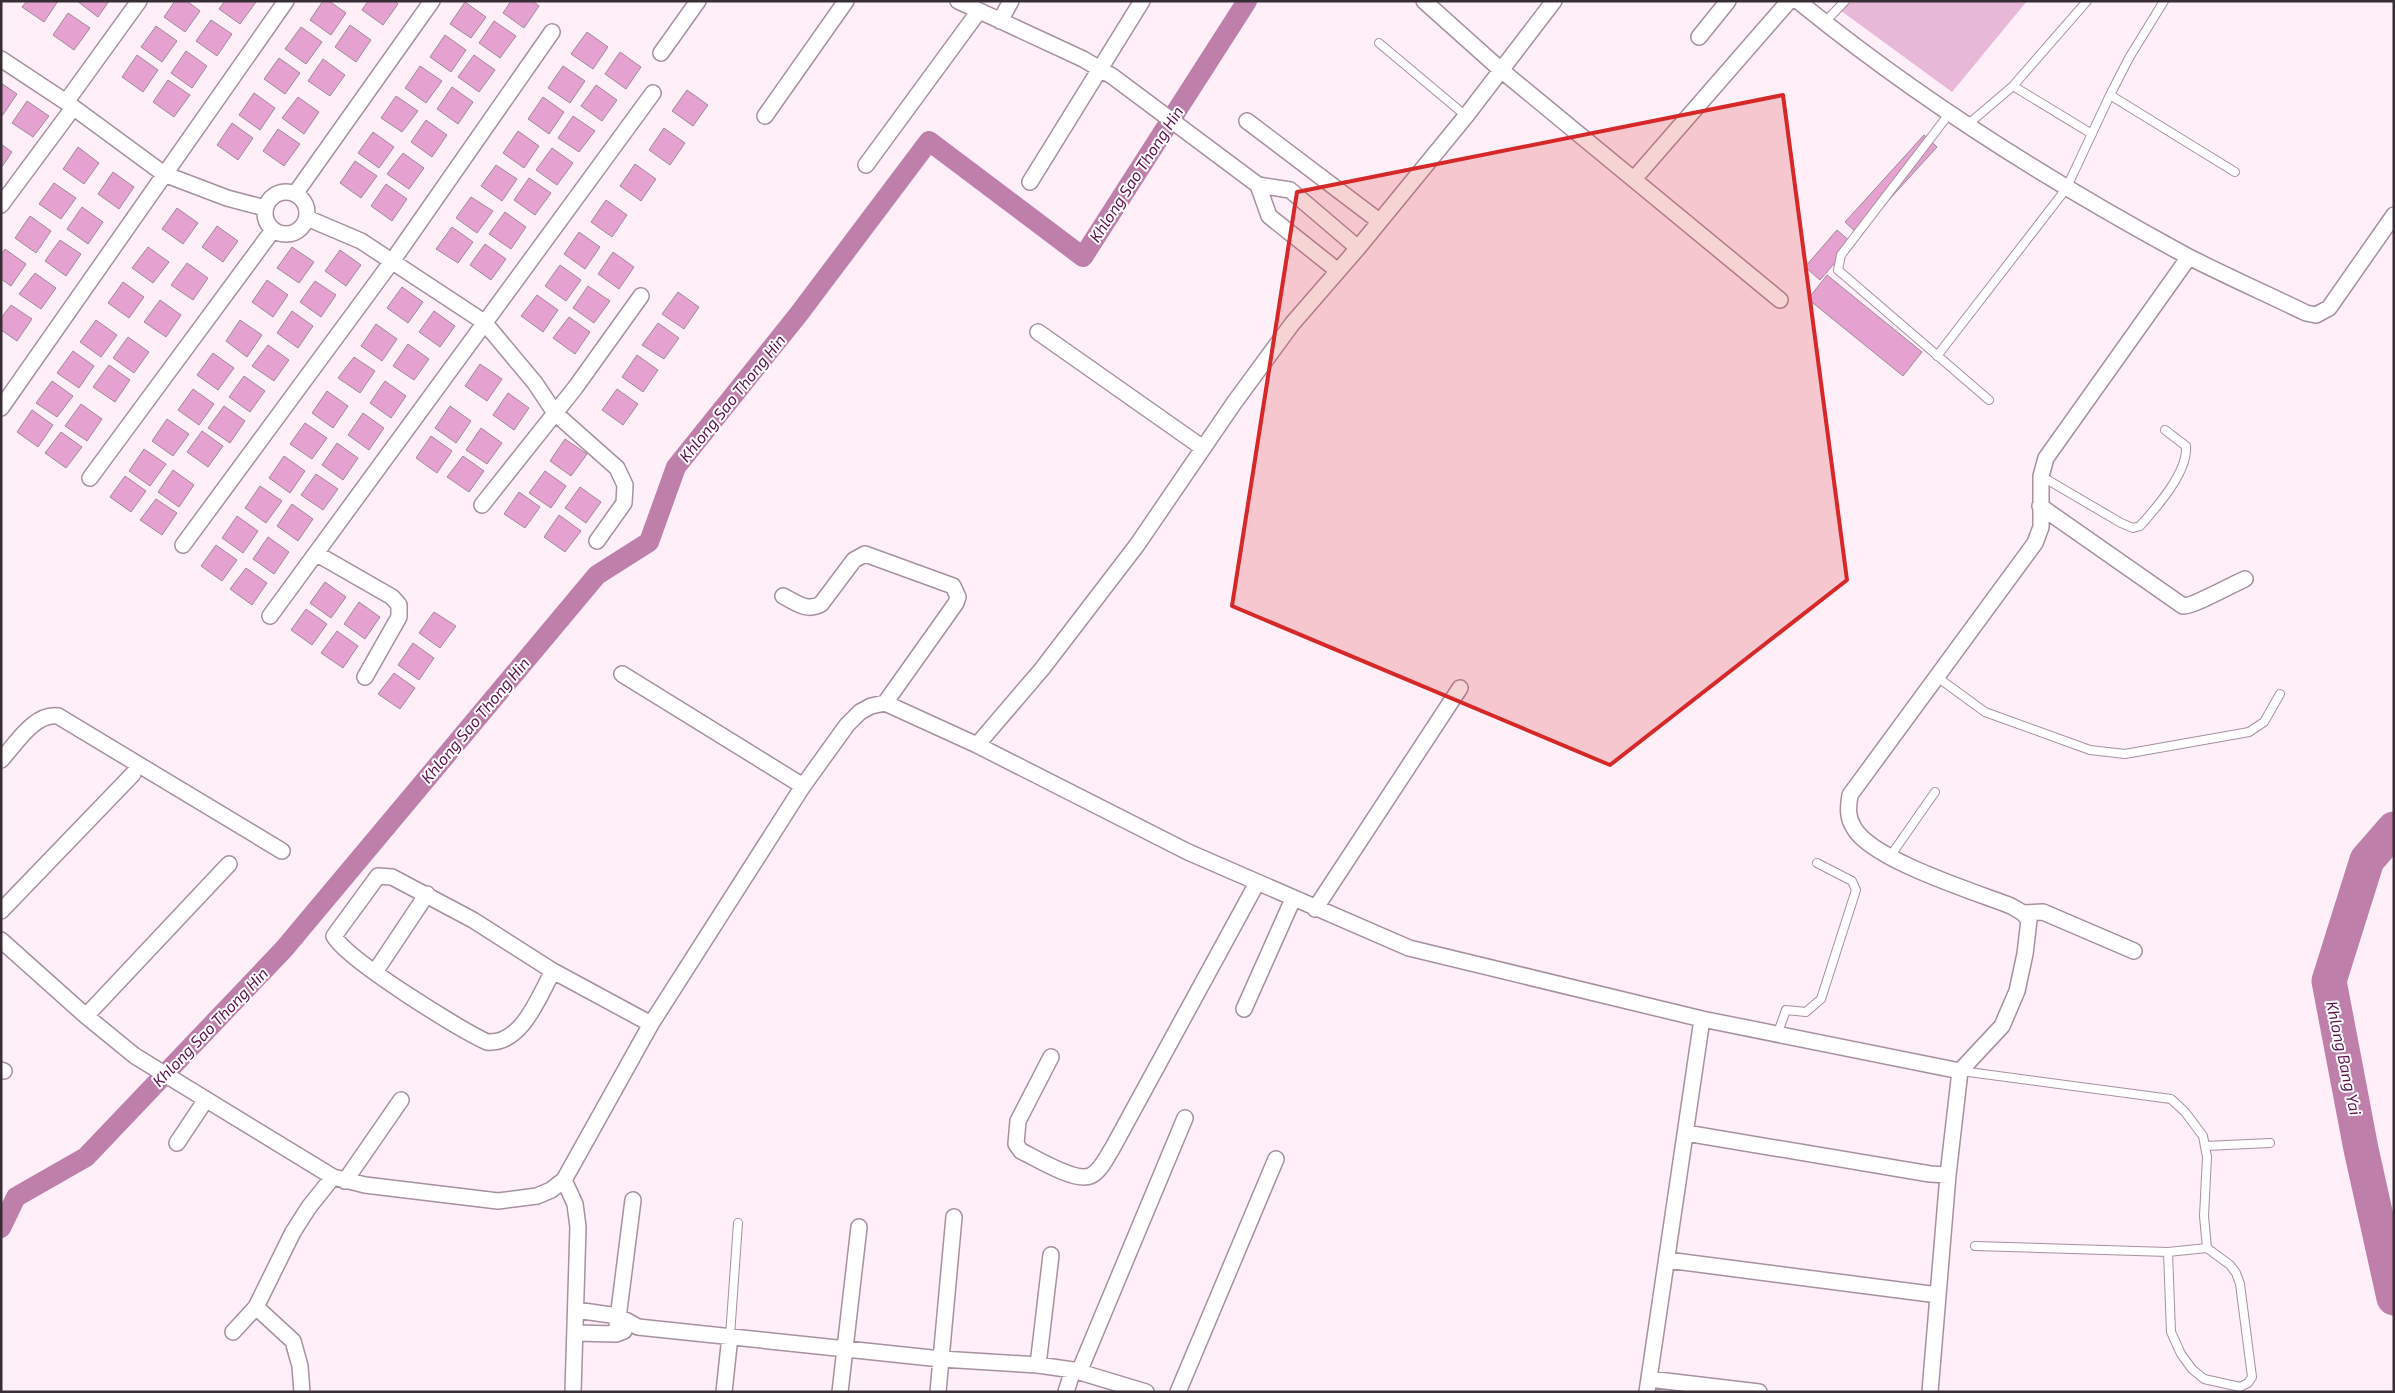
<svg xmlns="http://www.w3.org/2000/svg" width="2395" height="1393" font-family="'Exo 2',sans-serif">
  <rect width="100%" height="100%" fill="#feeff9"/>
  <path fill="#e7b8d8" d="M1846,1H2027L1952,92L1840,10Z"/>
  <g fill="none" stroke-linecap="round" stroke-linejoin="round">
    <path stroke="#bf7fab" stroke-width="20" d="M1,1228L16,1197L86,1157L284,949L597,575L649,542L676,467L798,315L929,141L1083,257L1247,1"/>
    <path stroke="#bf7fab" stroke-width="35" d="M2394,829L2367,860L2329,981L2361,1149L2394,1298"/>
  </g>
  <path fill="#e5a2d0" stroke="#a18a99" d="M27,1H58L44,22L22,7Z
    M77,1H109L98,17Z
    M175,1H187L200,11L185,32L164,17Z
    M225,1H254L256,2L240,24L219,9Z
    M323,1H329L346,13L331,35L310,20Z
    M368,1H395L398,4L383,25L362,10Z
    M511,1H533L539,6L524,28L503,13Z
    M465,2L486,17L471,38L450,24Z
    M68,13L90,28L74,50L53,35Z
    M211,20L232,34L217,56L196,41Z
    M494,21L516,36L500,58L479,43Z
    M350,25L371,40L356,62L335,47Z
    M156,26L177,41L162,62L141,47Z
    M301,27L322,42L306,64L285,49Z
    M587,32L608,47L593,69L571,54Z
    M445,35L466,50L451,72L430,57Z
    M186,51L207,66L192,88L171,73Z
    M620,52L641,67L626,89L605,74Z
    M137,55L158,70L143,92L122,77Z
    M474,55L495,70L479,92L458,77Z
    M279,58L300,73L285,94L264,79Z
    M323,59L345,75L330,96L308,81Z
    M420,66L442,81L426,103L405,88Z
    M563,66L585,81L570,103L548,88Z
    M168,80L190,95L174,117L153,102Z
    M1,83L17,94L2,116L1,115Z
    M596,85L617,100L602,121L581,106Z
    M452,87L473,102L458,124L437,109Z
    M687,90L708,105L693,126L672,111Z
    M254,93L275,108L260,130L239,115Z
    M396,96L418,111L402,132L381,118Z
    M298,97L319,112L304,134L282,118Z
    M543,97L564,112L549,134L528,119Z
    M27,101L49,116L33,137L12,123Z
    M573,116L595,131L579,152L558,138Z
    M426,120L447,135L432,157L411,142Z
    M232,123L253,138L238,160L217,145Z
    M664,128L685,143L670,165L649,150Z
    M278,129L300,144L284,166L263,151Z
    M518,131L539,146L524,168L503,153Z
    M373,132L394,147L379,168L358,153Z
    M1924,135L1937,147L1858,234L1845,222Z
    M1,144L12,152L1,168Z
    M78,147L99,163L84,184L63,169Z
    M552,148L573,163L557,185L536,170Z
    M403,153L424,168L409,189L387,174Z
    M355,161L377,176L361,198L340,183Z
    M635,164L656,179L641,201L620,186Z
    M496,165L517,179L502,201L481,186Z
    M113,172L134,187L119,209L98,194Z
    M529,178L551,193L535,215L514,200Z
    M54,183L76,198L61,219L39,204Z
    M386,184L407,199L392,221L371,206Z
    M471,197L493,211L477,233L456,218Z
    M606,200L627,215L612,237L591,222Z
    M82,207L103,222L88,244L67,229Z
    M177,208L198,223L183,244L162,229Z
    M505,212L526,227L511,249L489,234Z
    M30,216L51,231L36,253L15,238Z
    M217,226L238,241L223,262L202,247Z
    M452,227L473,242L458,263L436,249Z
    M1837,230L1852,243L1820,280L1805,267Z
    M579,232L600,247L585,269L564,254Z
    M60,240L81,254L66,276L45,261Z
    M485,244L506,259L491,280L470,265Z
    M148,247L169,262L153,283L132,268Z
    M292,247L314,262L299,283L277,268Z
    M5,249L26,264L11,286L1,279V255Z
    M340,250L361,265L346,286L325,271Z
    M613,252L634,267L619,289L598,274Z
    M187,263L208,278L193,300L171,285Z
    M560,265L581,280L566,301L545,286Z
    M35,273L56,288L41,309L19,294Z
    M1827,275L1922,352L1903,376L1808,299Z
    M267,280L288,295L273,317L252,302Z
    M315,281L336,295L321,317L300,302Z
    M123,282L144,297L129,318L108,303Z
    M588,286L610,301L594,323L573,308Z
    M402,287L423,302L408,323L387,308Z
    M678,292L699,307L684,329L662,314Z
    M537,295L558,310L543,332L521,316Z
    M160,300L181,315L166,337L144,322Z
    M11,305L32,319L17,341L1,330V318Z
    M292,311L313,326L298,348L277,333Z
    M434,311L455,326L440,347L419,332Z
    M569,317L590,332L575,354L553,338Z
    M96,320L117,335L101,357L80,342Z
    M240,320L262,335L247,357L226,341Z
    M658,323L679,338L664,359L642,345Z
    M376,324L397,339L382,361L361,346Z
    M128,337L149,352L134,373L113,358Z
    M408,344L429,359L414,380L393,366Z
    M268,345L289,360L274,381L252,366Z
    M73,351L94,366L79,388L57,373Z
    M213,353L234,368L218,390L197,375Z
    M637,355L658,370L643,392L622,377Z
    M354,357L375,371L360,393L338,378Z
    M480,364L502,379L487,401L465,386Z
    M109,365L130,380L115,402L93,387Z
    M244,376L265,391L250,412L229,397Z
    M52,381L73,396L57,417L36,403Z
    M385,381L406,396L391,418L370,403Z
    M193,389L214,404L199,425L178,410Z
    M617,389L638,404L623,425L602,410Z
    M327,391L348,406L333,428L312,413Z
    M508,393L529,408L514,430L493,415Z
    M81,404L102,419L87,441L65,426Z
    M224,406L245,421L230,443L208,428Z
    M450,406L471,421L456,443L435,428Z
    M32,410L53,425L38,447L17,432Z
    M363,413L384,428L369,450L348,435Z
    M167,419L189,434L173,456L152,441Z
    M305,423L327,438L312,459L290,444Z
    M481,428L502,443L487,464L466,450Z
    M202,431L223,446L208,467L187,452Z
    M61,432L82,447L66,468L45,453Z
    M431,436L452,451L437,473L416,458Z
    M565,439L587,454L571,476L550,461Z
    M337,443L358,458L343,480L322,465Z
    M144,449L166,464L150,486L129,471Z
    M284,456L305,471L290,493L269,478Z
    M463,456L484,471L469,492L447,477Z
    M173,470L194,485L179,507L158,492Z
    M545,471L566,486L551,508L529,493Z
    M316,474L338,489L323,510L301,495Z
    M125,476L146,491L131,512L110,497Z
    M260,486L282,501L266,523L245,508Z
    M580,487L601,502L586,523L565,508Z
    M519,492L540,507L525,528L504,514Z
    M156,499L177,513L162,535L140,520Z
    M292,504L313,519L298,541L277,526Z
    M559,515L581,531L565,552L544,537Z
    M237,516L258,531L243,553L222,538Z
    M268,537L289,552L274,574L253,559Z
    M216,545L237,560L222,581L201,566Z
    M246,568L267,583L252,605L230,589Z
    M325,582L346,597L331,618L310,603Z
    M359,602L380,617L365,639L344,624Z
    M306,609L327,624L312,645L291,630Z
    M434,612L456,626L440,648L419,633Z
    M337,631L358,646L343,668L321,653Z
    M413,643L434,658L419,680L398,665Z
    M394,673L415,688L400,709L378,694Z"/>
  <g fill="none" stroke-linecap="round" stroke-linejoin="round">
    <g stroke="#a7909f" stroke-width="10">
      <path id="service" d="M1824,23L1845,1
        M1379,43L1466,116
        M2013,86L2092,134
        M2110,95L2235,172
        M1949,114L1841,255L1838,270L1989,400
        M1966,126L2013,86L2087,1
        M1937,356L2066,189L2110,95L2129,58L2164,1
        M2041,476L2121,523L2133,528L2140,526C2157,507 2188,472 2186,446L2165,430
        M1937,677L1985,712L2090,750L2125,754L2249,732L2264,722L2280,694
        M1889,858L1935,792
        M1777,1035L1786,1010L1806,1012L1821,999L1856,890L1852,881L1817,863
        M1961,1071L2171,1099L2185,1112L2203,1136L2207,1157L2204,1216L2207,1248
        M2205,1146L2270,1143
        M1975,1246L2168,1252L2207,1248L2230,1265L2236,1273L2240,1284L2252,1377L2248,1383L2240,1387L2204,1379L2192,1369L2181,1354L2171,1332L2168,1252
        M730,1336L738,1223"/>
    </g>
    <g stroke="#a7909f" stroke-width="18">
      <path id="minor" d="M958,1L1083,59L1112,76L1258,185
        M1424,1L1501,70L1780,300
        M1798,1C1918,99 2050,182 2187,256C2226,276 2267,294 2306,313L2316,315L2329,308L2394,215
        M1000,21L1011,1
        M1699,37L1728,1
        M661,53L698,1
        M1,59L66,102L164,174L227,198L265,208
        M66,102L139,1
        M765,116L846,1
        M1247,121L1379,221
        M866,165L979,11
        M1634,179L1789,1
        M1030,182L1142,1
        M265 213a21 21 0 1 1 42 0a21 21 0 1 1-42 0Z
        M295,194L432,1
        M1,205L73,108
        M307,218L361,241L484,322L535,383L555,413L617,468L625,485L624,503L597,541
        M1338,271L1269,216L1258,185L1290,190L1358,248
        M1038,332L1203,448
        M1,408L286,1
        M90,478L273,230
        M482,505L575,388L641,296
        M2040,506L2183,606C2192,607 2233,584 2245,579
        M183,545L393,260L552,32
        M317,554L392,597L399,605V617L365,677
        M783,596C797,603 807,612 821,604L854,560L865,554L953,586L958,597L956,603L885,703
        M270,616L653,93
        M622,674L803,786
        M977,745L1042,669L1137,545L1234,403L1292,324L1358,248L1466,116L1554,1
        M1,760C16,744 34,713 58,716L282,851
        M1315,909L1460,688
        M1,911L133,774
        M2023,913L2043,912L2134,951
        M1,940L86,1016L135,1056L333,1177L365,1185L498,1201L537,1196L551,1190L564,1180L651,1024L803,786L847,725L860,712L871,706L885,703L977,745L1188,852L1409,948L1702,1019L1960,1071
        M553,971C539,996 522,1045 487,1042C459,1029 347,960 334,936L378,876L392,877L473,920L553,971L651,1024
        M375,972L427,894
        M1244,1009L1293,899
        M86,1016L229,864
        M1051,1057L1018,1121L1016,1144L1021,1151C1036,1158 1074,1182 1090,1176C1100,1172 1106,1158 1112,1149L1257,883
        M1,1070L4,1071
        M1686,1133L1930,1174L1948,1175
        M177,1143L205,1101
        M564,1180L575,1204L578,1227L573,1392
        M345,1181L401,1100
        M1667,1260L1938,1295
        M256,1307L293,1341L300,1366L302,1392
        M576,1310L618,1316L638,1327L941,1359L1038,1365L1073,1370L1146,1392
        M233,1332L256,1307L293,1232L309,1207L333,1177
        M576,1333L616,1334L624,1331
        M616,1334L633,1200
        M1038,1365L1051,1255
        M1079,1372L1185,1118
        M1649,1379L1759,1392
        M724,1392L730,1336
        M840,1392L859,1227
        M938,1392L954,1217
        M1066,1392L1073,1370
        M1178,1392L1276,1159
        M1647,1392L1702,1019
        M1930,1392L1948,1175L1960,1071L2002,1026L2017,991L2025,954L2029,920L2023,913L2011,906C1975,892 1872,860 1854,828C1847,817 1848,808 1850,795L2035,543L2041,527V476L2046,458L2189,257"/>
    </g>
    <use href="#service" stroke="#fff" stroke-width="8"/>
    <use href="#minor" stroke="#fff" stroke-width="15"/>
  </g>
  <path fill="#d62828" fill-opacity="0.2" stroke="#d62828" stroke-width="4" stroke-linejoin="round" d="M1783,95L1847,580L1610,765L1232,606L1297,192Z"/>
  <g text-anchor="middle" stroke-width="4" stroke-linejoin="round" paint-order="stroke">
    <g font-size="16" font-style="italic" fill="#5c0e4c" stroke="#fff">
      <text transform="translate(1136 174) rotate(-57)" y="6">Khlong Sao Thong Hin</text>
      <text transform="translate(732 398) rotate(-51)" y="6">Khlong Sao Thong Hin</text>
      <text transform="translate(475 720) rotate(-50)" y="6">Khlong Sao Thong Hin</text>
      <text transform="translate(210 1027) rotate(-46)" y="6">Khlong Sao Thong Hin</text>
      <text transform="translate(2344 1058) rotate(78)" y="6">Khlong Bang Yai</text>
    </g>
  </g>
  <rect width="2395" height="1393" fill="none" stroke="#372d34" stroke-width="5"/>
</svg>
